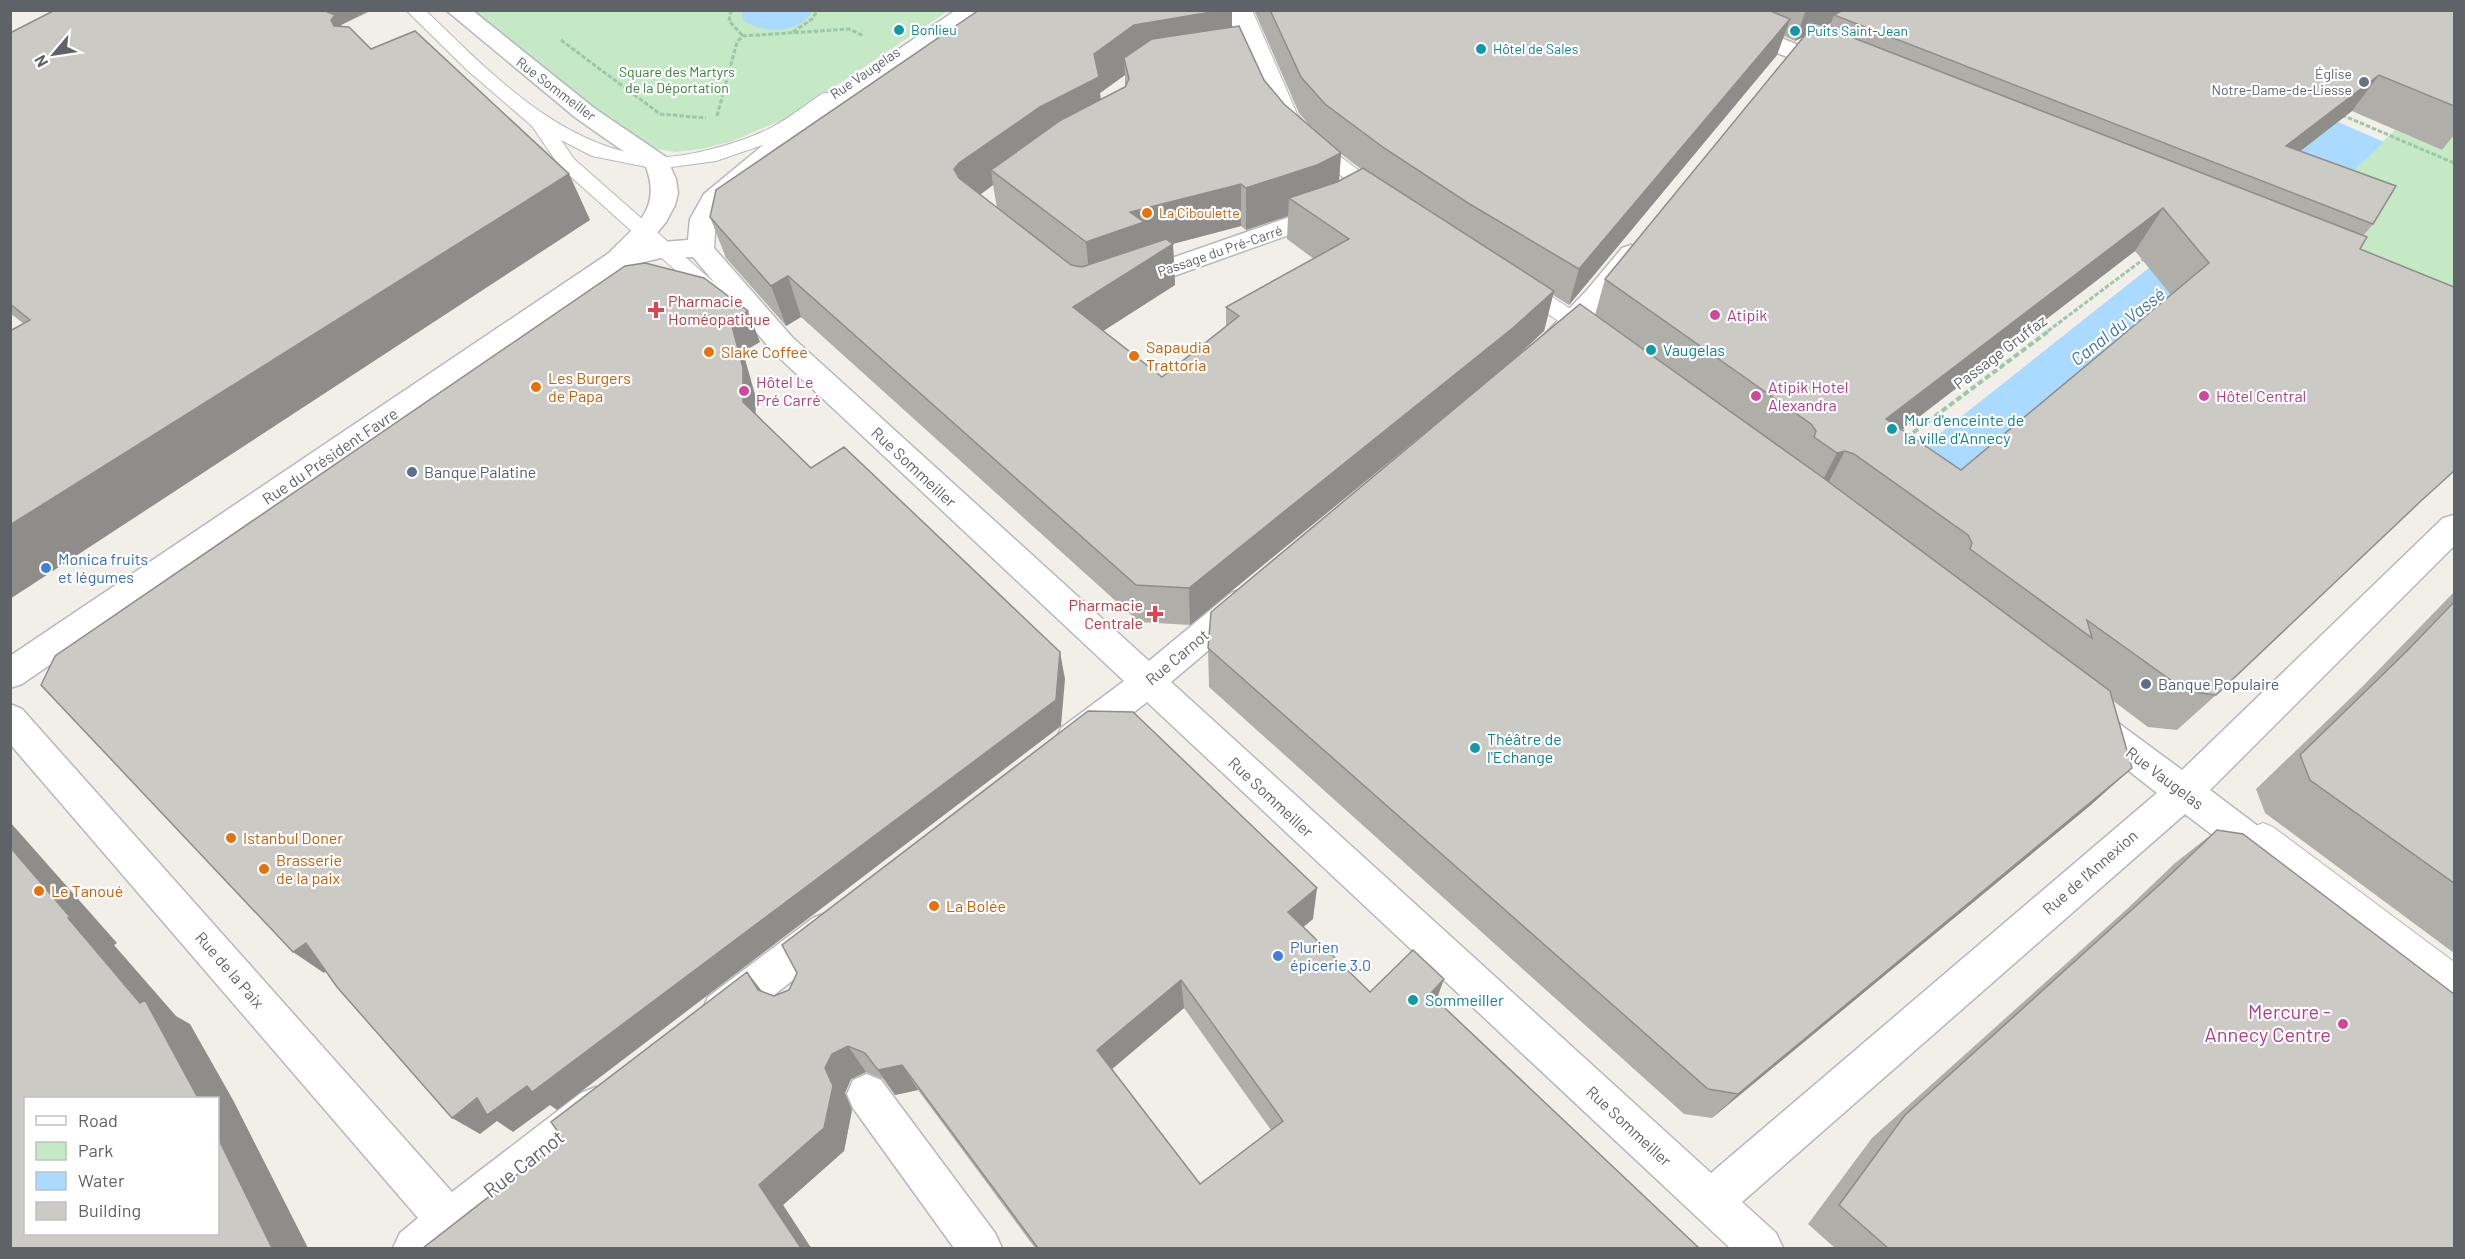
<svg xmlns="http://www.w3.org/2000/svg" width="2465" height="1259" font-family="Barlow,sans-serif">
  <rect width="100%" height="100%" fill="#f1efe8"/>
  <path fill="#c5e8c5" d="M468,11H948L789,117L730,142L701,149L675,152L652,148L579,97Z
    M2395,130L2442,150L2454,135V288L2352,246L2318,204Z"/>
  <path fill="#aadaff" d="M742,10H812V11C801,34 761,34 743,20Z
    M2338,122L2384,142L2318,204L1899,539L1851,504L2212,218Z"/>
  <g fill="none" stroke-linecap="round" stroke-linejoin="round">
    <g stroke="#b5b8bc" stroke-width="2">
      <path id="lane" d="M406,10H425C491,73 560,148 655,157C683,159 736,144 762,132C783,123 804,106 823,93H837L839,97L777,140L716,161L657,169L592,156L561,140L574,159L726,293L730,298L726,303L719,305L712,303L560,167L532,126L467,70Z
        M1234,10H1252L1297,114L1321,142L1386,191L1389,195L1386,199L1379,201L1372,199L1307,150L1281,120Z
        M1521,279L1528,281L1601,329L1604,334L1601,339L1593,342L1585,339L1514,291L1510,286L1514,281Z
        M2263,823L2273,827L2454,962V994L2443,990L2253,845L2249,836L2253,827Z"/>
    </g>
    <g stroke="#b5b8bc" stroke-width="3">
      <path id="street" d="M446,10H472L594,108L666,157L676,179L678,193L675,205L666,222L649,243L688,240L690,219L704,194L785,127L956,10H983L980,15L803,137L723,205L716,219L714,248L792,337L1149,661L1231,593L1243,589L1255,593L1259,602L1255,611L1171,682L1711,1173L2157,793L2078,731L2073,721L2078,711L2090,706L2102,711L2182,770L2443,518L2454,515V546L2210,790L2287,848L2292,860L2287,872L2274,877L2261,872L2185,814L1742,1202L1776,1233L1783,1248H1730L1147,702L1085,750L1073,754L1061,750L1056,739L1061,728L1124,681L772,351L693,257L661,258L627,266L22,684L10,688V656L609,253C635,226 662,209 646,167L576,118Z
        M1217,10H1239L1263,67L1259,72L1251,74L1243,72L1239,67Z
        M1680,10H1712L1843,63L1847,68L1843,73L1835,75L1827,73L1683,15Z
        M1330,203L1339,205L1343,211L1339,217L1143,287L1133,290L1123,287L1119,281L1123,275Z
        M1631,245L1640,248L1644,254C1633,272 1581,340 1564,347C1558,351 1553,349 1546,347L1542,340L1546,333L1587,290L1622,248Z
        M10,704L22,709L452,1192L581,1093L596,1087L611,1093L617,1108L611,1123L449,1248H393L400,1233L418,1218L10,744Z
        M826,913L839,918L845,931L839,944L736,1025L722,1030L708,1025L702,1011L708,997L813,918Z
        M867,1074L881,1080L995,1233L1002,1248H954L853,1108L847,1094L853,1080Z"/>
    </g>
    <path stroke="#9cc7a9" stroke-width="3" stroke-dasharray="4.5 2" stroke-linecap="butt" d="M731,10L729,21L743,36
      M793,32L812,19L818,10
      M561,40L660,114L706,118
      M2342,115L2454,163
      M717,116L737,42L743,36L849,29L864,36
      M2048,331L2145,258"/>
    <path stroke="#9cc7a9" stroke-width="4" stroke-dasharray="6 3" stroke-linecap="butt" d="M1906,438L2050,330"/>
    <use href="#lane" fill="#fff" fill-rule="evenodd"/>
    <use href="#street" fill="#fff" fill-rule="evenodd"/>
  </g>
  <path fill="#afaea9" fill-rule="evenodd" d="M979,10L1232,27L1264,80L1284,104L1310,126L1299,113L1254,10H2454V135L2442,150L2352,111L2300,151L2373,224L2363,236L2360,249L2454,471L2407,514L2216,695L2177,730L2148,727L2112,700L2092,804L1712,1118L1684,1114L1209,687L1208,648L1465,400L1190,625L1139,622L801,317L786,326L726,258L710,217ZM1831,23L1829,28L1824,26ZM1784,36L1795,41L1805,36L1605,279L1595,315L1512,361L1544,331L1553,295L1569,305L1777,55ZM1125,75V87L1101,100L1100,93ZM1341,154L1361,169L1339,181ZM993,185L997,208L980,195ZM1288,216L1287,239L1314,259L1226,307V326L1162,377L1103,331L1175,285L1173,244H1172L1241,226L1246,230ZM2135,251L2171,295L1961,470L1902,430Z
    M371,11L341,25L371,49L569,174L590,220L24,324L10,313V33Z
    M2454,592V953L2265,813L2256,789L2362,687Z
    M2217,830L2454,1248H1835L1808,1224L1872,1138L2127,909L2175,863Z
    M1313,919L1303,927L1370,992L1437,1000L1699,1248H1035L918,1090L895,1095L883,1079L866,1072L851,1079L845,1093L852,1110L844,1151L783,1205L811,1248H423L563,1139L763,992L774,996ZM1184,1008L1271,1130L1200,1184L1111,1069Z"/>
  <path fill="#8f8d8a" d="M311,10H370L341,25L361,60Z
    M1223,10H1232V50L1124,58L1125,75L1100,93L1102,118L991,170L993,185L967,204L954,169L959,163L1094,54L1134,25Z
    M1806,10H1856L1834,15L1831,23L1795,41Z
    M1790,19L1777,55L1569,305L1579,269Z
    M2379,75L2352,111L2262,181L2286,146Z
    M1341,153L1338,195L1289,198L1288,216L1246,230V188Z
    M569,174L590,220L10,599V525Z
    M1241,184V226L1146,251L1173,244L1175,285L1078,347L1073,307L1090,283L1086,242L1130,212Z
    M2163,208L2135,251L1864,459L1886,419Z
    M788,276L801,317L786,326L771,286Z
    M1554,291L1544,331L1505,367L1190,625L1189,588Z
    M748,311L760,342L743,352L756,398L755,432L743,402L731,322Z
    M1845,451L1824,491L1816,493L1837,453Z
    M1060,652L1065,679L1061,726L557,1110L550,1105L513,1132L497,1121L480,1134L452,1118Z
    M2132,768L2092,804L1712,1118L1738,1094Z
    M10,822L117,943L114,945L176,1016L190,1024L233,1100L308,1248H272L218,1138V1098H198L140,1003L68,918L10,847Z
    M1317,888L1313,919L1285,942L1288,912Z
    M306,943L336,964L324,973L293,952Z
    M747,972L769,1000L758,990Z
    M1444,979L1434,1007L1430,994Z
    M1181,980L1184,1008L1104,1076L1097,1050Z
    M848,1046L866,1072L851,1079L845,1093L852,1110L844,1151L783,1205L811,1248H801L759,1185L832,1054Z
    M902,1065L918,1090L895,1095L878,1070Z"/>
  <path fill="#cccac5" stroke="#8f8d8a" stroke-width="1.5" fill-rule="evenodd" d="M55,10H323L335,15L331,20L334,26L349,27L371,49L415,31L569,174L10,525V331L30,320L10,304V33Z
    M979,10H1223L1134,25L1094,54L1099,77L1040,107L959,163L954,169L959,178L1071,265L1082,267L1166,239L1173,244L1073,307L1162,377L1239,316L1226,307L1349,239L1289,198L1337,182L1363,168L1554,291L1514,327L1189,588L1136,585L788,276L771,286L710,217L716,190Z
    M1270,10H1768L1790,19L1579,269L1468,203L1384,148L1325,104L1301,77Z
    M1843,10H2454V106L2379,75L2286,146L2396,186L2373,224L1834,15Z
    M1815,23L2367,237L2360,249L2454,287V471L2422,500L2216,695L2186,691L2087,620L2092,638L1970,549L1972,543L1968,535L1854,454L1845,451L1837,453L1814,437L1816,431L1811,424L1605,279ZM2163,208L2209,263L1961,470L1886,419Z
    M1239,26L1264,80L1284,104L1341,153L1317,165L1246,188L1241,184L1130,212L1144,222L1086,242L991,170L1061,120L1125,87L1129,79L1124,58L1152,39Z
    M645,263L704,278L748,311L731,322L743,368V402L811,468L844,447L1060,652L1056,700L532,1092L527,1086L487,1115L477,1098L452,1118L337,987L306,943L293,952L41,685L55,656L625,266Z
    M1580,304L1822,477L2110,691L2132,768L1738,1094L1708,1089L1208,648L1211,612Z
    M2454,602V883L2310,780L2300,755L2407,651Z
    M1088,711L1133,712L1317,888L1288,912L1370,992L1413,950L1444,979L1430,994L1699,1248H1038L902,1065L878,1070L865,1053L848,1046L832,1054L825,1068L833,1086L824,1128L759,1185L801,1248H423L563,1139L551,1122L747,972L758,990L774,996L789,990L797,973L782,945ZM1181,980L1283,1121L1200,1184L1097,1050Z
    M2217,830L2243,834L2454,994V1248H1888L1839,1205L1905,1115L2168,877Z
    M10,847L70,917L68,918L140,1003L145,1000L198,1098H26V1233H218V1138L272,1248H10Z"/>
  <g fill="#0f9aa8" stroke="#fff" stroke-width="2">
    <circle cx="899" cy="30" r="6"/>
    <circle cx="1795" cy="31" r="6"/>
    <circle cx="1481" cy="49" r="6"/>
    <circle cx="1651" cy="350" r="6"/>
    <circle cx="1892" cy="429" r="6"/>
    <circle cx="1475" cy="748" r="6"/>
    <circle cx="1413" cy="1000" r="6"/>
  </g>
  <circle fill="#6b7280" stroke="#fff" stroke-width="2" cx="2364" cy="82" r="6"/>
  <g fill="#e8710a" stroke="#fff" stroke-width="2">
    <circle cx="1147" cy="213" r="6"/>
    <circle cx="709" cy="352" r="6"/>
    <circle cx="1134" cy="356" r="6"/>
    <circle cx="536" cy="387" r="6"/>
    <circle cx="231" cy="838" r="6"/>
    <circle cx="264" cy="869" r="6"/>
    <circle cx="39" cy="891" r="6"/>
    <circle cx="934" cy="906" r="6"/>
  </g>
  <g fill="#e0444e" stroke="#fff" stroke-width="2">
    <path d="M653 301h6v6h6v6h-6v6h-6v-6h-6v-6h6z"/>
    <path d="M1152 605h6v6h6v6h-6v6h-6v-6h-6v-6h6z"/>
  </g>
  <g fill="#d1479c" stroke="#fff" stroke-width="2">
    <circle cx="1715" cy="315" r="6"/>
    <circle cx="744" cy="391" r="6"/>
    <circle cx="1756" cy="396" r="6"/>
    <circle cx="2204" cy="396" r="6"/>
    <circle cx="2343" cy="1024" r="6"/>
  </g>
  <g fill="#5c6f8a" stroke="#fff" stroke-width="2">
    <circle cx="412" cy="472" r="6"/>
    <circle cx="2146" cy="684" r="6"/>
  </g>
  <g fill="#3f7fe0" stroke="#fff" stroke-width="2">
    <circle cx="46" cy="568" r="6"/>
    <circle cx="1278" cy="956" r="6"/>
  </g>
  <g text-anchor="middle" stroke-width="4.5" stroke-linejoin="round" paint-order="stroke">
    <g font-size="14" fill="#0d838f" stroke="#fff" text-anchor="start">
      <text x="911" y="35">Bonlieu</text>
      <text x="1807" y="36">Puits Saint-Jean</text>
      <text x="1493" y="54">Hôtel de Sales</text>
    </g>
    <g font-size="14" fill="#348238" stroke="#fff">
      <text x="677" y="77">Square des Martyrs<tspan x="677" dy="16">de la Déportation</tspan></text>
    </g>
    <g font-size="14" fill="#5f6368" stroke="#fff">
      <text transform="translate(865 73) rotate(-34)" y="5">Rue Vaugelas</text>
      <text transform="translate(556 89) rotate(37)" y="5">Rue Sommeiller</text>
      <text transform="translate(1220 251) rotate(-19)" y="5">Passage du Pré-Carré</text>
    </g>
    <g font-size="14" fill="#5b616d" stroke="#fff" text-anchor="end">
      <text x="2352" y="79">Église<tspan x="2352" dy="16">Notre-Dame-de-Liesse</tspan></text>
    </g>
    <g font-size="14" fill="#c56008" stroke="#fff" text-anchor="start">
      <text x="1159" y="218">La Ciboulette</text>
    </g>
    <g font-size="16" fill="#be3a42" stroke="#fff" text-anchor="start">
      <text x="668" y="307">Pharmacie<tspan x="668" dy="18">Homéopatique</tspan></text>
      <text x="1143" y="611" text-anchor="end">Pharmacie<tspan x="1143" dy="18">Centrale</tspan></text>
    </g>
    <g font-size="16" fill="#b23c85" stroke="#fff" text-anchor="start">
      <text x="1727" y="321">Atipik</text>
      <text x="756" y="388">Hôtel Le<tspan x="756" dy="18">Pré Carré</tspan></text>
      <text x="1768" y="393">Atipik Hotel<tspan x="1768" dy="18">Alexandra</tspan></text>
      <text x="2216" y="402">Hôtel Central</text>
    </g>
    <g font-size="16" fill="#c56008" stroke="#fff" text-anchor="start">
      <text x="1146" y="353">Sapaudia<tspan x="1146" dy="18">Trattoria</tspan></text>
      <text x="721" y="358">Slake Coffee</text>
      <text x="548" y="384">Les Burgers<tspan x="548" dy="18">de Papa</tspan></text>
      <text x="243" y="844">Istanbul Doner</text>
      <text x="276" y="866">Brasserie<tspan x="276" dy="18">de la paix</tspan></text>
      <text x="51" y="897">Le Tanoué</text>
      <text x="946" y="912">La Bolée</text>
    </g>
    <g font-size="16" fill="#0d838f" stroke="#fff" text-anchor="start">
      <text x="1663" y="356">Vaugelas</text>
      <text x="1904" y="426">Mur d'enceinte de<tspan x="1904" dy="18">la ville d'Annecy</tspan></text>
      <text x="1487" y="745">Théâtre de<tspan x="1487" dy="18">l'Echange</tspan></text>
      <text x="1425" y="1006">Sommeiller</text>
    </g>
    <g font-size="16" fill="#5f6368" stroke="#fff">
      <text transform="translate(2000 352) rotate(-37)" y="6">Passage Gruffaz</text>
      <text transform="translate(330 456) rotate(-34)" y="6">Rue du Président Favre</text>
      <text transform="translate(914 467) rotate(43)" y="6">Rue Sommeiller</text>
      <text transform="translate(1177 657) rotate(-40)" y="6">Rue Carnot</text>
      <text transform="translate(2165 778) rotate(37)" y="6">Rue Vaugelas</text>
      <text transform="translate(1271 797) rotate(43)" y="6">Rue Sommeiller</text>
      <text transform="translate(2090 872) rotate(-41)" y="6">Rue de l'Annexion</text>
      <text transform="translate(230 970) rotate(49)" y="6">Rue de la Paix</text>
      <text transform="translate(1629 1126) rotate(43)" y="6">Rue Sommeiller</text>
    </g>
    <g font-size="16" fill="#4e5e75" stroke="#fff" text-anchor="start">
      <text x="424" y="478">Banque Palatine</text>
      <text x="2158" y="690">Banque Populaire</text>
    </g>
    <g font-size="16" fill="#366cbe" stroke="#fff" text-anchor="start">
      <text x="58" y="565">Monica fruits<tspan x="58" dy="18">et légumes</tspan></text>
      <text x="1290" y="953">Plurien<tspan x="1290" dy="18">épicerie 3.0</tspan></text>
    </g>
    <g font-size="18" font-style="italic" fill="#4174aa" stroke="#fff">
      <text transform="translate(2118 327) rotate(-38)" y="6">Canal du Vassé</text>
    </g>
    <g font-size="20" fill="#b23c85" stroke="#fff" text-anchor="end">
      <text x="2331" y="1019">Mercure -<tspan x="2331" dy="23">Annecy Centre</tspan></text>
    </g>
    <g font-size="20" fill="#5f6368" stroke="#fff">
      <text transform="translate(524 1164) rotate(-38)" y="7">Rue Carnot</text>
    </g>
  </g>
  <rect width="2465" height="1259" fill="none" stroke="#5f6368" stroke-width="24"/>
  <rect x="24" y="1097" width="195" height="138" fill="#ffffff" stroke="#bfc1c3" stroke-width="1.5"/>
  <rect x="36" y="1116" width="30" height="9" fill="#ffffff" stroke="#bfc1c3" stroke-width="1.5"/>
  <text x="78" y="1127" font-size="18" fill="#5f6368">Road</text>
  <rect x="36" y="1142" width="30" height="18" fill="#c5e8c5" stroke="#bfc1c3" stroke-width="1.5"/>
  <text x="78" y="1157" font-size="18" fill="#5f6368">Park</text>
  <rect x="36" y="1172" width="30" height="18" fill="#aadaff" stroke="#bfc1c3" stroke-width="1.5"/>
  <text x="78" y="1187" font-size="18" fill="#5f6368">Water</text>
  <rect x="36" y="1202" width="30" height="18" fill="#cccac5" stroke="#bfc1c3" stroke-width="1.5"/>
  <text x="78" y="1217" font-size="18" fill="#5f6368">Building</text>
  <g transform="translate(54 54) rotate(241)" stroke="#ffffff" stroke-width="4.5" paint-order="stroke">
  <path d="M0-4.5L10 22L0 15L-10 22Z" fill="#5f6368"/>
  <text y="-9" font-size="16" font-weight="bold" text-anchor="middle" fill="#5f6368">N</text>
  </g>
</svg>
